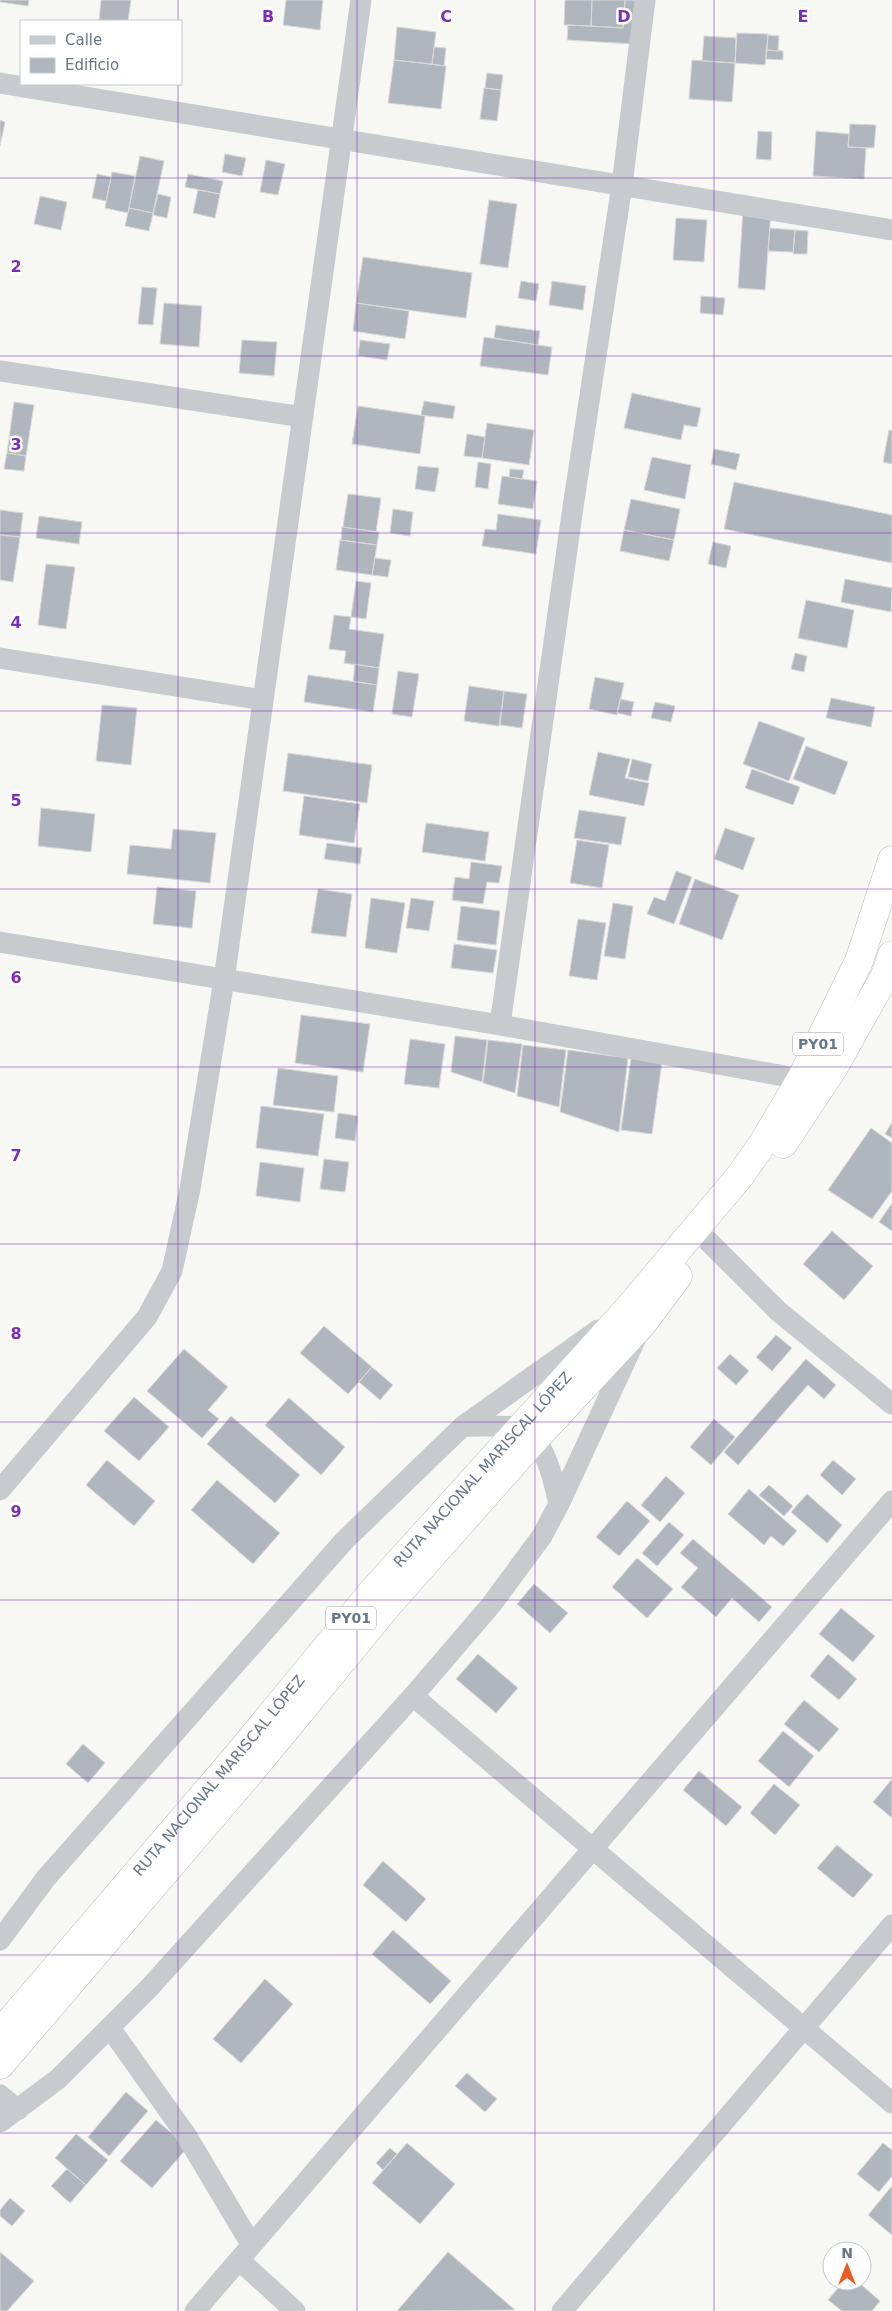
<svg xmlns="http://www.w3.org/2000/svg" width="892" height="2311" font-family="'DejaVu Sans',sans-serif">
  <rect width="100%" height="100%" fill="#f7f8f4"/>
  <path fill="#afb6bd" stroke="#d9d9d7" d="M0,0H29L28,6L0,2Z
    M101,0H131L128,21H99Z
    M286,0H323L320,30L283,25Z
    M565,0H592L591,26L564,25Z
    M592,0H625L623,28L591,26Z
    M625,0H635L633,44L567,40L568,25L623,28Z
    M397,27L436,32L432,64L394,60Z
    M737,33L768,34L765,65L735,63Z
    M768,35L779,36L778,51L767,50Z
    M704,36L736,38L735,63L702,61Z
    M434,47L446,48L444,66L432,64Z
    M767,50L783,51V60L766,59Z
    M394,60L446,66L441,109L388,103Z
    M692,60L735,63L732,102L689,99Z
    M487,73L503,75L501,90L485,88Z
    M484,88L501,90L497,121L480,119Z
    M0,120L5,122L0,146Z
    M850,124L876,125L874,148L848,147Z
    M758,131L772,132L771,160L756,159Z
    M816,131L849,134L848,147L866,148L864,179L813,176Z
    M225,154L246,158L242,176L222,172Z
    M140,156L164,161L153,213L129,208Z
    M266,160L285,164L278,195L260,192Z
    M112,172L135,176L128,213L105,208Z
    M97,174L111,177L106,201L92,198Z
    M188,174L223,181L220,194L185,187Z
    M198,190L220,194L215,218L193,213Z
    M158,194L171,197L167,218L153,215Z
    M40,196L67,202L61,230L34,224Z
    M489,200L517,204L508,268L480,264Z
    M129,208L153,213L149,231L125,226Z
    M743,210L771,212L765,290L738,288Z
    M676,218L707,220L704,262L673,260Z
    M770,228L795,230L793,252L768,251Z
    M795,230L808,231L807,254H793Z
    M363,257L472,273L466,318L356,303Z
    M521,281L539,284L536,301L518,298Z
    M552,281L586,286L583,310L549,305Z
    M142,287L157,288L153,325L138,324Z
    M701,296L725,298L723,315L700,313Z
    M164,303L202,306L199,347L160,344Z
    M356,303L409,311L405,339L353,331Z
    M496,325L540,331L538,345L494,338Z
    M484,337L552,347L548,375L480,366Z
    M242,340L277,342L274,376L239,373Z
    M360,340L390,344L387,360L358,356Z
    M632,393L701,408L697,427L684,425L681,440L624,428Z
    M424,401L455,406L453,419L421,415Z
    M14,402L34,405L26,456L7,453Z
    M358,406L425,416L420,454L352,444Z
    M487,423L534,430L529,465L482,458Z
    M889,430L892,431V464L883,462Z
    M467,434L485,437L482,458L464,456Z
    M714,449L740,454L736,470L711,464Z
    M7,453L26,456L24,471L4,469Z
    M652,457L691,465L685,499L644,490Z
    M478,462L491,464L488,489L475,487Z
    M418,466L439,468L435,492L415,489Z
    M510,469L524,470L522,479L509,477Z
    M502,476L537,481L533,509L498,504Z
    M734,482L892,515V563L724,529Z
    M348,494L381,498L376,532L343,527Z
    M631,499L680,509L674,540L624,530Z
    M393,509L413,512L410,536L390,533Z
    M0,510L23,513L20,537L0,535Z
    M498,514L541,520L536,554L482,546L485,529L496,530Z
    M39,516L82,522L79,544L36,538Z
    M342,527L379,532L377,545L341,540Z
    M624,530L674,540L669,561L620,551Z
    M0,535L20,537L13,582L0,580Z
    M340,540L377,545L372,575L336,570Z
    M713,542L731,546L726,568L708,564Z
    M375,558L391,560L388,577L372,575Z
    M46,564L75,567L66,629L38,625Z
    M845,579L892,588L891,612L841,602Z
    M356,581L371,583L366,619L351,617Z
    M806,600L854,610L847,648L798,638Z
    M334,615L351,617L349,629L384,634L379,668L344,663L346,651L329,649Z
    M795,653L807,656L804,672L791,669Z
    M355,664L379,668L377,685L353,681Z
    M398,671L419,674L412,717L392,714Z
    M308,675L377,685L373,712L304,702Z
    M595,677L624,683L617,715L589,709Z
    M469,686L504,691L499,726L464,721Z
    M504,691L527,694L522,728L500,725Z
    M831,698L875,707L871,727L826,718Z
    M620,699L634,702L631,716L617,713Z
    M655,702L675,706L671,722L651,718Z
    M102,705L137,708L131,765L96,761Z
    M759,721L805,738L789,781L743,764Z
    M806,746L848,762L835,795L793,779Z
    M598,752L630,759L625,778L649,783L644,806L589,795Z
    M288,753L372,765L367,803L283,791Z
    M632,759L652,764L648,781L628,777Z
    M752,769L800,787L793,805L745,788Z
    M304,796L360,804L354,843L299,835Z
    M41,808L95,814L91,852L38,846Z
    M579,810L626,817L621,845L574,838Z
    M426,823L489,832L485,861L422,852Z
    M725,828L755,838L743,870L714,859Z
    M173,829L216,833L210,883L127,874L130,845L171,849Z
    M577,840L609,845L602,888L570,883Z
    M327,843L362,848L360,864L324,859Z
    M471,862L502,866L499,883L487,882L483,904L452,900L455,877L469,879Z
    M676,871L692,877L674,924L647,914L654,897L665,901Z
    M695,879L739,895L722,940L679,924Z
    M157,887L196,891L192,928L153,924Z
    M318,889L352,894L346,937L311,933Z
    M371,898L405,903L397,953L365,948Z
    M411,898L434,901L429,931L406,928Z
    M613,903L633,906L625,959L604,956Z
    M461,906L500,911L496,945L457,940Z
    M578,919L606,923L597,980L569,976Z
    M454,944L497,950L493,973L451,968Z
    M301,1015L370,1024L363,1072L295,1063Z
    M455,1036L487,1040L482,1082L451,1072Z
    M410,1039L445,1044L439,1088L404,1084Z
    M488,1040L522,1044L515,1093L483,1083Z
    M523,1045L566,1050L559,1107L517,1096Z
    M568,1050L628,1058L619,1132L560,1112Z
    M631,1058L662,1062L652,1134L621,1130Z
    M278,1068L338,1076L334,1112L273,1105Z
    M261,1106L324,1114L318,1156L256,1148Z
    M338,1113L358,1116L355,1141L335,1138Z
    M892,1122V1138L885,1134Z
    M871,1128L892,1143V1191L872,1219L828,1190Z
    M324,1159L349,1162L345,1192L320,1189Z
    M260,1162L304,1168L300,1202L256,1196Z
    M892,1203V1231L879,1222Z
    M832,1231L873,1266L844,1300L803,1264Z
    M324,1326L372,1367L348,1394L300,1353Z
    M776,1335L792,1348L772,1371L756,1357Z
    M184,1349L228,1387L208,1410L219,1419L202,1438L147,1391Z
    M730,1354L749,1371L736,1385L717,1368Z
    M806,1359L836,1385L824,1399L808,1385L738,1465L724,1452Z
    M372,1367L393,1385L380,1400L359,1382Z
    M134,1397L169,1427L139,1461L104,1431Z
    M289,1398L345,1447L321,1475L265,1425Z
    M231,1416L300,1475L275,1503L207,1444Z
    M714,1419L735,1437L711,1465L690,1447Z
    M107,1460L155,1501L134,1526L86,1485Z
    M833,1460L856,1479L842,1495L820,1475Z
    M666,1476L685,1493L660,1522L641,1505Z
    M217,1480L280,1533L253,1564L191,1510Z
    M769,1485L793,1506L784,1516L759,1495Z
    M749,1489L797,1531L783,1546L771,1536L764,1545L728,1514Z
    M807,1494L842,1525L827,1543L791,1512Z
    M627,1501L650,1521L619,1556L596,1537Z
    M669,1522L684,1535L657,1566L642,1553Z
    M693,1539L772,1607L759,1622L732,1598L716,1617L681,1587L698,1568L680,1553Z
    M637,1558L673,1589L647,1618L612,1587Z
    M534,1584L568,1613L550,1633L517,1604Z
    M841,1608L875,1636L853,1662L819,1634Z
    M478,1654L518,1688L496,1713L456,1679Z
    M828,1654L857,1679L839,1700L810,1676Z
    M804,1700L839,1729L819,1752L784,1724Z
    M783,1731L814,1756L789,1787L758,1761Z
    M83,1744L105,1763L88,1783L66,1764Z
    M699,1771L742,1807L726,1826L683,1790Z
    M892,1779V1818L873,1802Z
    M774,1784L800,1805L775,1835L750,1813Z
    M837,1845L873,1875L853,1898L817,1868Z
    M383,1861L426,1899L406,1922L363,1885Z
    M393,1930L451,1981L430,2004L372,1954Z
    M265,1979L293,2004L241,2063L213,2039Z
    M467,2073L497,2099L485,2112L455,2086Z
    M126,2092L148,2111L109,2156L88,2137Z
    M156,2120L188,2147L152,2188L120,2161Z
    M76,2134L108,2160L86,2185L55,2158Z
    M407,2143L455,2184L420,2224L372,2183Z
    M883,2143L892,2150V2176L879,2192L857,2174Z
    M390,2148L397,2154L383,2170L376,2163Z
    M67,2169L86,2185L70,2203L51,2186Z
    M892,2186V2235L868,2215Z
    M10,2198L25,2211L12,2226L0,2216V2210Z
    M0,2252L34,2281L7,2311H0Z
    M448,2252L515,2310L397,2311Z
    M844,2281H857L880,2301L872,2311H842L828,2300Z"/>
  <g fill="none" stroke-linecap="round" stroke-linejoin="round">
    <g stroke="#b9bdc0" stroke-width="29">
      <g id="highway">
        <path d="M783,1144L834,1067L886,974L892,955"/>
        <path id="s1" d="M0,2033L237,1756L372,1592L627,1310L740,1176L763,1143L801,1079L859,961L892,860"/>
        <path d="M0,2065L253,1769L388,1605L536,1438L643,1323L678,1276"/>
      </g>
    </g>
    <path stroke="#c7cbce" stroke-width="21" d="M0,83L892,230
      M0,371L303,417
      M0,658L263,700
      M0,942L500,1025L801,1079
      M500,1025L573,507L622,185L645,0
      M708,1241L778,1311L892,1404
      M463,1426C477,1427 507,1424 519,1428C544,1435 554,1481 559,1504
      M0,1490L147,1317L172,1271L190,1189L224,980L361,0
      M413,1696L892,2103
      M0,1940L46,1878L344,1541L463,1426L598,1330
      M110,2028L186,2135L251,2244
      M0,2095L18,2110
      M0,2122L58,2079L150,1987L413,1696L491,1605L542,1536L559,1504L636,1338
      M239,2260L295,2311
      M195,2311L892,1501
      M562,2311L892,1925"/>
    <use href="#highway" stroke="#fff" stroke-width="28"/>
  </g>
  <path fill="none" stroke="#7b2cbf" stroke-width="1" stroke-opacity="0.55" d="M178,0V21M357,0V2311M535,0V2311M714,0V2311M178,84V2311M0,178H892M0,356H892M0,533H892M0,711H892M0,889H892M0,1067H892M0,1244H892M0,1422H892M0,1600H892M0,1778H892M0,1955H892M0,2133H892"/>
  <g text-anchor="middle" stroke-width="5" stroke-linejoin="round" paint-order="stroke">
    <g fill="#fff" stroke="#939fab" stroke-width="1">
      <rect x="793" y="1032.5" width="50" height="23" rx="4"/>
      <rect x="326" y="1606.5" width="50" height="23" rx="4"/>
    </g>
    <g font-size="14" font-weight="bold" fill="#657687">
      <text x="818" y="1049">PY01</text>
      <text x="351" y="1623">PY01</text>
    </g>
    <g font-size="15" fill="#657687" stroke="#fff">
      <text dy="5" stroke="none"><textPath href="#s1" startOffset="742">RUTA NACIONAL MARISCAL LÓPEZ</textPath></text>
      <text dy="5" stroke="none"><textPath href="#s1" startOffset="338">RUTA NACIONAL MARISCAL LÓPEZ</textPath></text>
    </g>
  </g>
  <g font-size="16" text-anchor="middle" font-weight="bold" fill="#7b2cbf" stroke="#fff" stroke-width="5" stroke-linejoin="round" paint-order="stroke">
    <text x="268" y="22">B</text>
    <text x="446" y="22">C</text>
    <text x="624" y="22">D</text>
    <text x="803" y="22">E</text>
    <text x="16" y="272">2</text>
    <text x="16" y="450">3</text>
    <text x="16" y="628">4</text>
    <text x="16" y="806">5</text>
    <text x="16" y="983">6</text>
    <text x="16" y="1161">7</text>
    <text x="16" y="1339">8</text>
    <text x="16" y="1517">9</text>
  </g>
  <rect x="20" y="20" width="162" height="65" fill="#ffffff" stroke="#c1c8cf"/>
  <rect x="30" y="36" width="25" height="8" fill="#c7cbce" stroke="#c1c8cf"/>
  <text x="65" y="45" font-size="15" fill="#657687">Calle</text>
  <rect x="30" y="58" width="25" height="15" fill="#afb6bd" stroke="#c1c8cf"/>
  <text x="65" y="70" font-size="15" fill="#657687">Edificio</text>
  <g transform="translate(847 2266)"><circle r="24" fill="#ffffff" stroke="#c1c8cf"/>
  <path d="M0-4L9 19L0 12L-9 19Z" fill="#eb5b21"/>
  <text y="-8" font-size="14" font-weight="bold" text-anchor="middle" fill="#657687">N</text>
  </g>
</svg>
